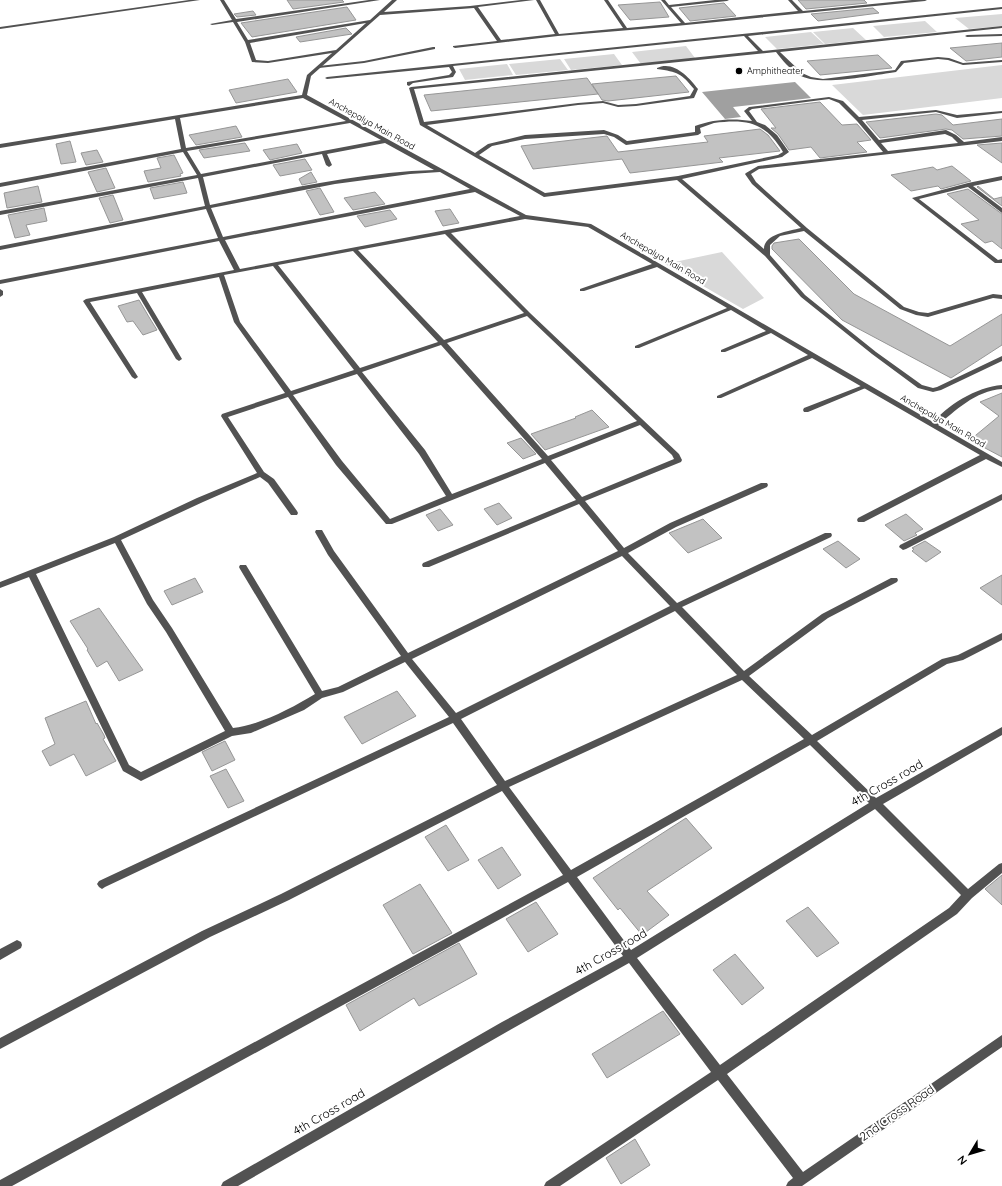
<svg xmlns="http://www.w3.org/2000/svg" width="1002" height="1186" font-family="Quicksand,sans-serif">
  <rect width="100%" height="100%" fill="#fff"/>
  <path fill="#d9d9d9" d="M1002,14V26L969,29L955,18Z
    M925,21L937,32L884,37L873,26Z
    M853,28L866,40L825,44L813,32Z
    M811,32L824,44L777,49L765,37Z
    M686,46L695,58L641,64L632,52Z
    M614,54L622,65L571,70L564,59Z
    M560,59L568,70L516,75L509,64Z
    M507,64L513,75L465,80L459,69Z
    M1002,65V98L863,115L832,85Z
    M722,252L764,298L743,309L665,264Z"/>
  <path fill="#a0a0a0" d="M795,82L811,98L733,107L741,117L725,119L702,92Z"/>
  <path fill="#c2c2c2" stroke="#969696" d="M287,0H342L344,2L293,9Z
    M798,0H864L867,3L806,9Z
    M660,2L669,17L630,20L618,5Z
    M724,3L736,16L690,21L679,8Z
    M347,7L356,20L252,37L241,23Z
    M873,8L879,13L818,21L811,14Z
    M253,11L256,15L237,17L234,14Z
    M346,28L352,34L300,42L296,37Z
    M1002,43V57L966,61L950,48Z
    M878,55L892,68L820,75L807,61Z
    M676,76L689,92L608,101L602,100L592,84Z
    M587,78L598,94L431,111L424,95Z
    M288,79L297,92L236,103L229,90Z
    M820,102L842,125L857,124L871,140L857,142L867,152L820,158L811,147L789,150L778,134L771,128H776L761,109Z
    M936,114L942,115L953,125L1002,119V136L963,139L952,130L946,129L880,138L866,122Z
    M236,126L242,137L196,145L189,135Z
    M760,129L768,135L780,151L719,158L723,162L630,173L622,159L533,169L521,146L607,136L618,152L708,142L704,136Z
    M70,141L76,162L61,164L56,144Z
    M245,143L250,151L204,158L199,150Z
    M1002,143V163L977,145Z
    M297,144L302,153L270,160L263,150Z
    M97,150L103,162L86,165L81,153Z
    M174,155L183,173L180,174L181,176L148,182L144,171L161,168L157,158Z
    M305,159L312,170L280,176L273,165Z
    M952,166L971,181L941,189L938,186L911,191L891,175L933,167L937,170Z
    M106,168L115,188L97,192L88,172Z
    M311,172L317,182L302,185L299,179Z
    M183,182L187,193L154,199L150,188Z
    M38,186L42,202L7,208L4,193Z
    M978,186L994,199L1002,197V206L977,187Z
    M320,188L334,212L320,215L306,191Z
    M968,189L1002,214V249L992,241L985,243L961,224L979,220L947,194Z
    M375,192L385,204L353,210L344,198Z
    M113,195L123,220L110,223L99,198Z
    M44,208L47,221L26,225L30,235L15,238L8,215Z
    M450,209L459,223L443,226L435,211Z
    M390,210L397,219L365,227L357,216Z
    M799,239L854,294L950,346L1002,314V345L951,378L842,320L772,249V246L774,243Z
    M139,300L149,317L157,330L143,335L133,321L127,322L118,306Z
    M1002,393V457L970,440L999,416L980,402Z
    M592,410L609,427L545,450L531,434L576,418L575,417Z
    M521,438L536,454L523,459L507,443Z
    M499,503L512,518L497,525L484,509Z
    M440,509L453,525L438,531L426,515Z
    M906,514L923,529L915,533L917,535L904,541L885,525Z
    M703,519L722,538L688,553L669,533Z
    M838,541L860,559L846,568L823,549Z
    M925,541L941,552L926,562L912,551L914,549L912,548Z
    M1002,575V605L980,588Z
    M195,578L203,592L172,605L164,591Z
    M99,608L143,670L119,681L107,661L97,667L87,650L88,649L70,621Z
    M397,691L416,716L362,744L344,717Z
    M86,701L96,724L97,723L104,735L105,738L103,739L116,761L86,776L74,754L50,766L42,751L55,744L45,718Z
    M225,741L235,760L212,771L202,752Z
    M226,769L244,801L228,808L210,776Z
    M686,818L712,848L647,891L669,915L642,935L620,908L618,910L593,878Z
    M446,825L469,860L448,871L425,837Z
    M502,847L521,875L498,889L478,860Z
    M1002,875V905L985,889Z
    M420,884L452,933L413,954L383,905Z
    M536,902L558,934L528,952L506,919Z
    M808,907L839,943L817,957L786,921Z
    M459,943L477,974L419,1006L414,998L360,1031L346,1005Z
    M735,954L764,988L742,1005L713,970Z
    M663,1011L680,1034L607,1078L592,1054Z
    M635,1139L650,1165L621,1184L606,1158Z"/>
  <g fill="none" stroke-linecap="round" stroke-linejoin="round">
    <path fill="#525252" fill-rule="evenodd" d="M433,47H435V49L364,63L319,68L317,67L319,66L364,61Z
      M866,384L868,385V387L808,412H804L803,410L804,408Z
      M1002,385V389C975,391 956,410 936,427H932L931,425C947,405 976,387 1002,385Z"/>
    <path fill="#525252" fill-rule="evenodd" d="M189,0H200L0,29V27Z
      M220,0H224L236,19L369,0H380L237,22L248,40L370,20L392,0H397L384,12L470,6L521,0H534L478,7L501,40L555,34L536,0H540L559,34L623,28L604,0H608L627,28L681,23L661,0H665L669,5L715,0H729L727,1L671,7L685,23L798,11L788,0H792L803,11L912,0H927L925,1L666,27L558,36L455,48L453,47V46L497,41L474,8L380,15L311,76L307,95L526,215L591,224L1002,462V467L986,459L864,522H858L857,520L858,518L980,455L812,358L721,398H717V396L808,355L771,333L725,352H721V350L766,331L731,310L639,348H635V346L727,308L657,267L584,291H580V289L652,264L588,227L525,219L451,233L530,313L679,454L682,460L681,462L585,501L624,548L670,523L761,483H767L768,485L767,487L676,527L628,553L677,603L825,533H831L832,535L831,537L682,607L744,671L822,614L891,578H897L898,580L897,582L828,618L749,676L812,735L942,659L958,655L1002,633V640L963,660L947,664L817,741L876,798L1002,727V735L883,804L968,889L999,864L1002,863V873L972,898L957,914L727,1074L803,1172L1002,1035V1047L802,1186H786L788,1182L793,1178L718,1080L560,1186H544L546,1182L711,1072L629,963L510,1030L238,1186H221L223,1182L502,1022L623,956L568,882L12,1186H0V1180L563,875L502,791L289,900L210,937L0,1049V1038L202,931L281,894L497,785L453,723L105,887L102,889L99,887L97,884L99,881L449,717L405,662L343,692L322,698L304,710L251,733L232,736L141,781L123,771L29,577L0,588V582L114,537L197,498L257,473L221,416L222,414L285,393L234,322L219,277L142,292L182,359L179,361L176,359L137,293L90,302L138,377L135,379L132,377L83,301L86,299L234,270L219,241L0,284V280L218,238L206,209L0,250V246L205,206L198,178L0,215V211L197,175L183,152L0,187V183L181,149L175,119L0,148V144L302,95L307,75L332,53L268,63L252,62L245,42L233,22L212,25L210,24L232,20ZM366,23L336,50L268,61L256,60L250,43ZM303,98L346,121L186,148L180,118ZM350,123L381,140L201,174L187,151ZM385,143L434,170C359,172 284,190 210,205L203,177L322,154L326,165L329,167L332,165L327,154ZM440,172L470,189L223,237L211,208L335,184L410,174ZM475,192L520,216L240,269L225,240ZM445,234L524,313L444,340L358,250ZM353,251L438,342L360,368L278,265ZM273,266L354,370L291,391L240,322L224,275ZM527,316L637,421L548,456L447,343ZM441,345L542,459L452,494L425,450L362,372ZM357,374L419,454L446,496L390,519L342,461L293,395ZM288,397L336,465L386,524H392L545,463L576,500L423,563L422,565L423,567H429L579,504L618,551L408,653L334,551L322,530H316L315,532L328,555L401,656L338,687L322,691L246,565H240L239,567L240,569L315,694C292,708 260,725 233,728L172,628L153,600L121,540L203,502L260,477L268,483L291,515H297L298,513L297,511L274,479L264,472L228,417ZM640,425L672,455L674,459L582,497L551,460ZM115,543L147,604L166,632L225,731L141,772L129,765L36,574ZM622,556L670,606L456,713L412,659ZM675,611L737,675L505,781L461,719ZM742,680L804,739L571,870L509,787ZM810,745L869,803L631,950L577,877ZM875,809L961,895L949,908L720,1065L637,958Z
      M1002,7V9L748,36L763,51L1002,26V28L780,52L802,73L811,77L823,79L895,70L901,61L938,57L949,58L963,63L1002,60V62L963,65L948,60L938,59L904,63L896,72C873,75 816,88 798,74C790,69 782,60 776,52L414,89L424,122L578,103L603,101L618,105L636,104L690,96L694,89C681,73 678,72 657,69V68C673,60 689,77 698,89L694,98L636,106L618,107L603,103L578,105L427,125L475,153L488,144L525,135L604,130L618,135L627,141L695,132V126C713,119 733,118 752,121L744,111L749,107L829,97L843,101L859,117L936,110L957,115L1002,111V113L957,118L936,112L862,120L879,140L946,130L956,135L964,142L1002,137V141L759,169L751,174L756,182L807,228L904,307L919,312L928,313L993,294L1002,295V299L993,298L928,317L916,315L900,309L804,231L780,236L770,245V255L805,295L876,352L922,385L933,388L937,387L1002,356V361L941,390L933,392L918,388L872,354L801,297L765,256L677,180L544,197L420,125L409,88L411,87L758,51L744,36L453,66L456,72L453,77L413,83L409,86L407,85V82L449,75L452,72L449,67L327,79L325,78L327,77ZM829,99L839,103L857,121L883,152L758,166L746,173L745,174L752,184L801,228C789,231 764,234 764,249L682,179L782,157L789,152L777,135L765,125L757,122L749,111L752,109ZM714,123C747,119 765,122 783,152L778,155L678,176L545,193L479,155L492,146L525,139L604,134L614,137L626,145L698,135L701,133L700,128ZM945,134L952,137L958,143L888,151L881,143Z
      M1002,34V36L967,37L965,36L967,35Z
      M1002,176V180L973,186L1002,208V213L968,187L919,199L998,260L1002,259V263H995L912,198L968,183Z
      M0,289L3,291V295L0,297Z
      M1002,494V500L906,549L903,550L899,547L900,545Z
      M17,940L21,942L22,945L21,948L0,960V949Z"/>
  </g>
  <circle fill="#000" stroke="#fff" stroke-width="1.5" cx="739" cy="71" r="4"/>
  <g text-anchor="middle" stroke-width="4" stroke-linejoin="round" paint-order="stroke">
    <g font-size="9" fill="#000" stroke="#fff" text-anchor="start">
      <text x="747" y="74">Amphitheater</text>
    </g>
    <g font-size="9" fill="#000" stroke="#fff">
      <text transform="translate(372 124) rotate(29)" y="3">Anchepalya Main Road</text>
      <text transform="translate(663 258) rotate(30)" y="3">Anchepalya Main Road</text>
      <text transform="translate(943 421) rotate(30)" y="3">Anchepalya Main Road</text>
    </g>
    <g font-size="12" fill="#000" stroke="#fff">
      <text transform="translate(887 783) rotate(-30)" y="4">4th Cross road</text>
      <text transform="translate(611 952) rotate(-30)" y="4">4th Cross road</text>
      <text transform="translate(329 1112) rotate(-30)" y="4">4th Cross road</text>
      <text transform="translate(897 1113) rotate(-35)" y="4">2nd Cross Road</text>
    </g>
  </g>
  <g transform="translate(970 1154) rotate(232)" stroke="#ffffff" stroke-width="3" paint-order="stroke">
  <path d="M0-3L7 15L0 10L-7 15Z" fill="#000000"/>
  <text y="-6" font-size="11" font-weight="bold" text-anchor="middle" fill="#000000">N</text>
  </g>
</svg>
